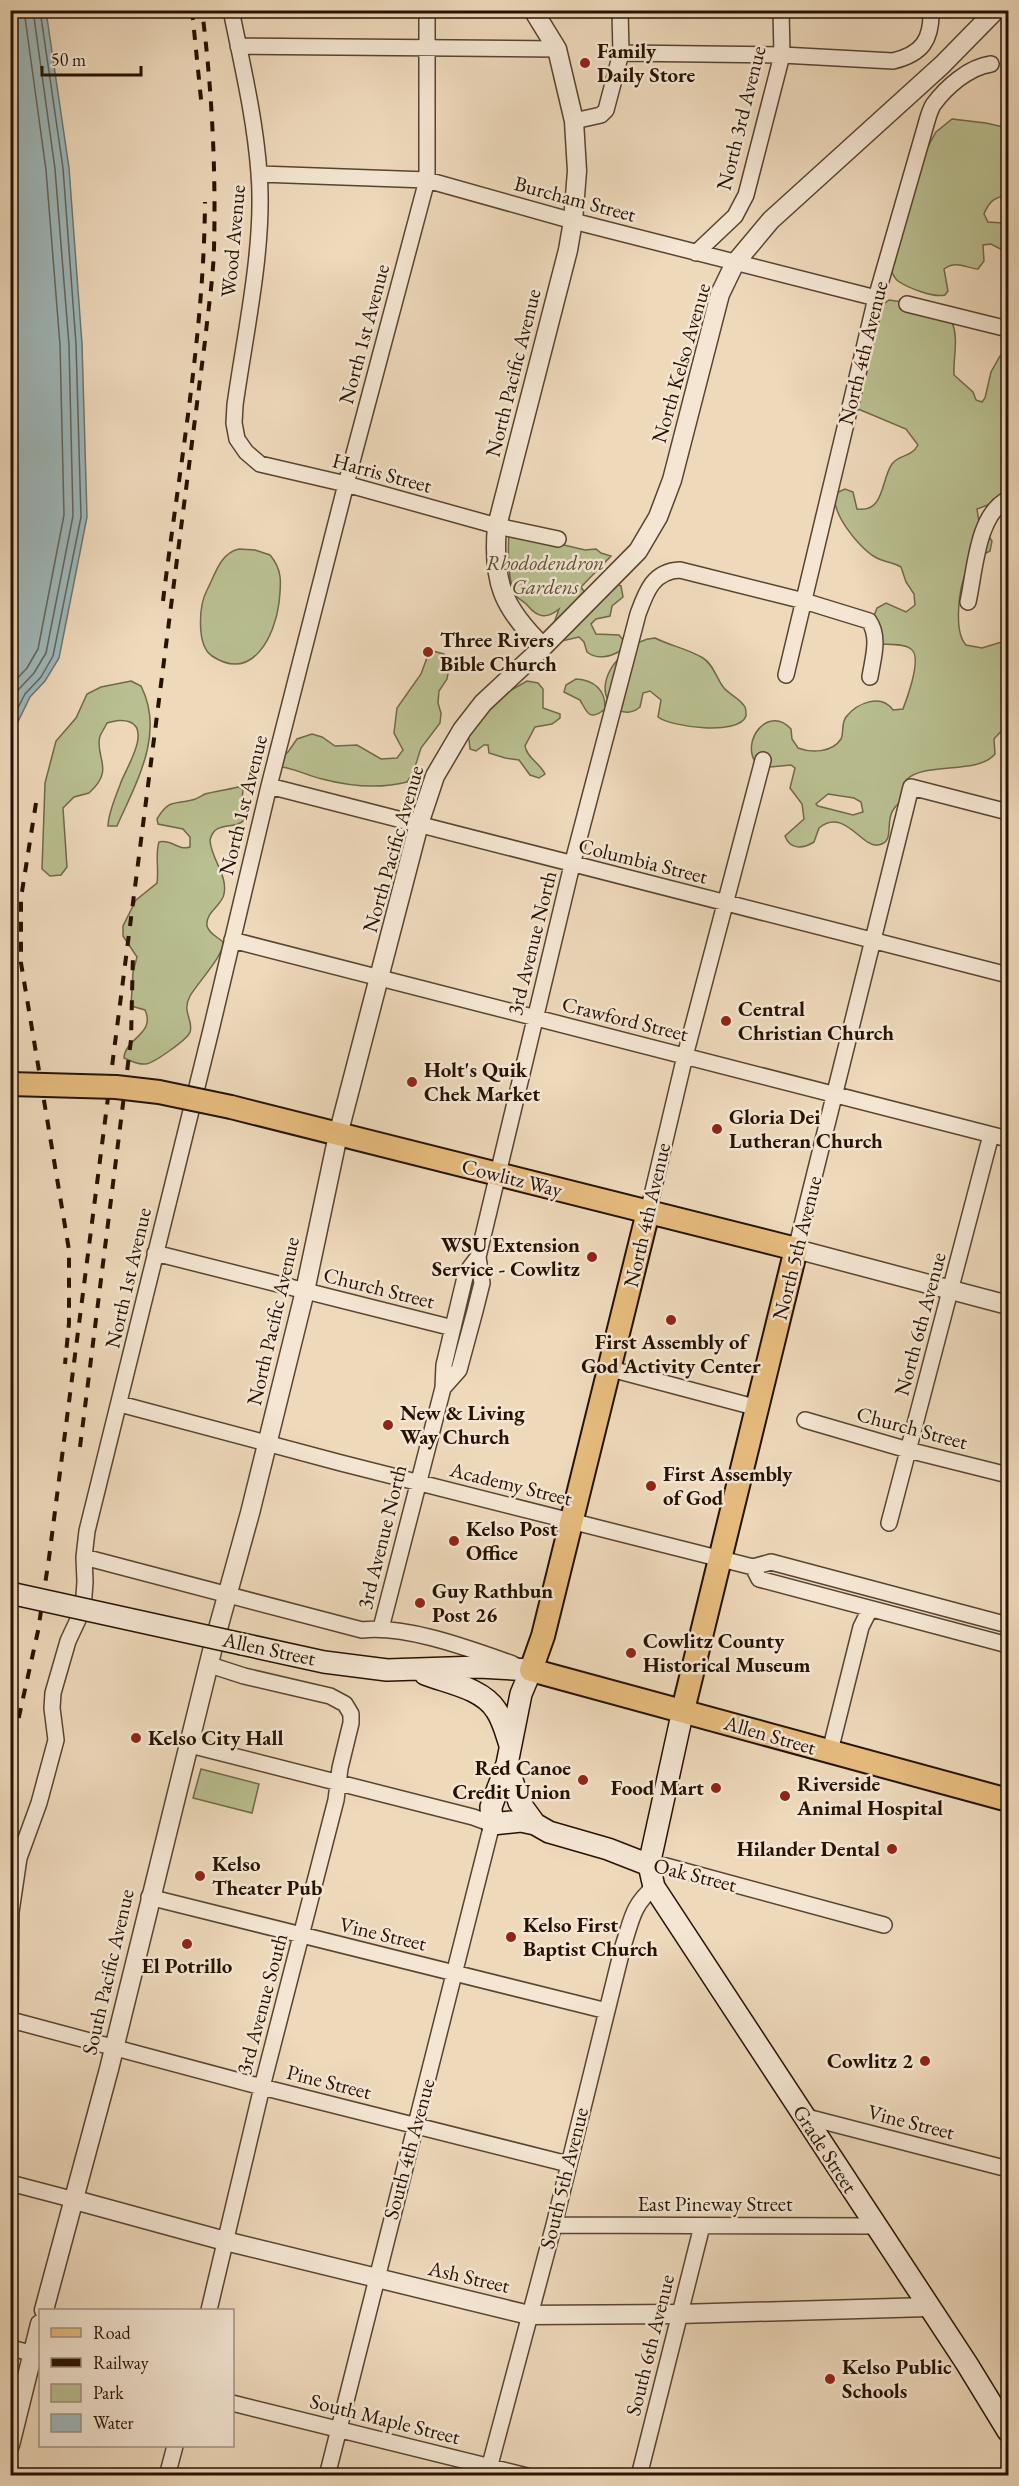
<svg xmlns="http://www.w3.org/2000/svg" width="1019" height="2486" font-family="'EB Garamond',serif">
  <rect width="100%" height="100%" fill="#eed9bb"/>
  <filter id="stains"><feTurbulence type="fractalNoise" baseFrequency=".00333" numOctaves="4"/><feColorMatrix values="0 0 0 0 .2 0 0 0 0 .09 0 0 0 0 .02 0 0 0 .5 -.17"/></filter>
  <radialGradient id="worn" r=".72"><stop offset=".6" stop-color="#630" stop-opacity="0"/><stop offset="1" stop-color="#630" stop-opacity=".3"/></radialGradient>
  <path fill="#b9bf90" stroke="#706848" stroke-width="1.5" fill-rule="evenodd" d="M952,119L986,123L1008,128V195C995,197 989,201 984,214L988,222L1003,223L1008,221V253L991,244L983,245L984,261L978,269C966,268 956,260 944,269L948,291L945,295C934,298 908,288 898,281C894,278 892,273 890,268L921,159L936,132Z
    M889,300L916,304L952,322C959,339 953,357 954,375L973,392L976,400L982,402L985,398L991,372L1000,356L1008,355V511L990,504L977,509L979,522L992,541L990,551C981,555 973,560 968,569C959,584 953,631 966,645L982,648L1008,640V710L1004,728L994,739L995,754C978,775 925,761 906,780L908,798C875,812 901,841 878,845C862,848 844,807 819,828L814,842C803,849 790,850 785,836L804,819L802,804L790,788L795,768L791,765L770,767L756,763C740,741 769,704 791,729L792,739L798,748C811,753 832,753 841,739C844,733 841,724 846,717C857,703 881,693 893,710L903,709C907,698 923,657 911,649C903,643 888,645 878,644L871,624L877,608L886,603L906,612L915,605L914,594L906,582L901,567C893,562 883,562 875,557C859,548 829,511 836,493L845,489L853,492L857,509C885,513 881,479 892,464C899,454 911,458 918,445L906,429L851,406L880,307ZM828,794L854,798L861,802L863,812L853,815L818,806L816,804Z
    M509,532L585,550L596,549L601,553L611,556L581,587L585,593L617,584L621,586L623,597L612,606L610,616L596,619L591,624L596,634L619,635L624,641L620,651C610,657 597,660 587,652L584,642L579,637L562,641L553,626L559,609C547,619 538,618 528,606C525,602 520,600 517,597C507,585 508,547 509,532Z
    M239,549L255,550L270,555C283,570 281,584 279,603C275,635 253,683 212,656C196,645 199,605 207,590C215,575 220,553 239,549Z
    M655,638C671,646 688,649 703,658C714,665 716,678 724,688C730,695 741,699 745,707C746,709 746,714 746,716C739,736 671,727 658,717L661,700L650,691L643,693L640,707C625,720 605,707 605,688C606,665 633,639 655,638Z
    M433,651L444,654L450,663L447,679L439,691L438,703L441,713L440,723L421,748L413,773L407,782C380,789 349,786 322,779C305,775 291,766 272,766L288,752L297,739L312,734L322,737L335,746L357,745L381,759L397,758L403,750L394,733L397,708L421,674L428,655Z
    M576,679C594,680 606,690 605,709C589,722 587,712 580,700L564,692L566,685Z
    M131,681L141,686C165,733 137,781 117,826H108C108,816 116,795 120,785C123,773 152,731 130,722C122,719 115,721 107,723C105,727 102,732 100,736C94,757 116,769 89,793L74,797L63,808L67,867L61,875L50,876L42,869L45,783L56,741L76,718L87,694L101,687Z
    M527,681L538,683L543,689V708L560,714V718L552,724L535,727L525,746C527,758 540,763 545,774L539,778L530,775L519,760L505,758L489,753L488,745H484L476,751L470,749L469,739L464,734L492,701Z
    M238,787L243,789L242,800L247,809L245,819C236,831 215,819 210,840C211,859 228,875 224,894C222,906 205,912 207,926C209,934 218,937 223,942C224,956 198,982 190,996C181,1013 194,1019 190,1032C188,1039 154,1063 146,1064C138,1065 131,1061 124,1058C125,1038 156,1034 145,1010L131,1006L133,972L137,957L123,936V926L136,900L157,883C159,869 155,854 159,842C172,839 178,851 190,847V837L183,829L158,824L157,819C169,799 173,805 192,800C197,799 201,796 205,794C216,791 227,790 238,787Z
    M201,1769L259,1784L252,1813L193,1798Z"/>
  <path fill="#9eb8ba" stroke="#6e7670" stroke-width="1.5" d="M46,11L69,168L82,344L87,517L59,658L45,681L30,697L11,736L10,11Z"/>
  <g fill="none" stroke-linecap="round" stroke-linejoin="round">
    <path stroke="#62655d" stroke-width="1.5" d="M10,686L27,668L38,649L64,515L60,345L46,170L24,10
      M10,706L19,689L34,673L46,653L73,516L69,345L55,169L33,10
      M10,723L25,694L41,677L53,656L81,517L76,344L63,168L40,10"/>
    <g stroke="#58442f" stroke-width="18">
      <path id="minor" d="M231,10C242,64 255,118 259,173C265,245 245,333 235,405L234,423L237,439L246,452L260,464L346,484L497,526L558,539
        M238,46L557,49
        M621,53L782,55L893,61C922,54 932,40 931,10
        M574,121L601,115L606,110L621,53L620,10
        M260,174L427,180L573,221L876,298
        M696,253L735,216L746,195L782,55L781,10
        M907,304L1008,329
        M968,602C975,571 977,514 1008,499
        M786,675L876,298L925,128C927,121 929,112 933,105C946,87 969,67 991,64
        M269,786L1008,975
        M232,940L1008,1139
        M648,1212L685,1056L763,760
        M796,1249L911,787L1008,812
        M155,1253L453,1328
        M611,1369L758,1408
        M443,1388L459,1370L475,1311L482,1283L478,1257L572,865L638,614C646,592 653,571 680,570L804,601L869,621C880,637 873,658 870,677
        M120,1404L341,1463L753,1567L771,1562L1008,1625
        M805,1420L908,1450L1008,1475
        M889,1523L991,1135
        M84,1557L362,1630C407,1625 470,1649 513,1664
        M753,1567L759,1579L1008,1645
        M381,1628L443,1388L444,1365L466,1273L478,1257
        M190,1745L473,1817L492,1824L327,2476
        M830,1751L861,1627L870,1609
        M649,1865L666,1866L884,1925
        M149,1897L607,2011
        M11,2020L262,2087L568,2164
        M10,2023L11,1912L19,1858L39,1803L56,1740L52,1708L53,1693L68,1641L83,1609L85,1582L84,1557L87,1531L211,1030L269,786L346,484L427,180V10
        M803,2116L1008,2169
        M10,2183L75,2200
        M554,2225L875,2226
        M209,2310L262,2087L336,1800L340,1768L351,1723V1714L345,1704L330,1696L244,1676L210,1665
        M10,2348L40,2355
        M232,2403L527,2476
        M167,2476L175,2446
        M487,2476L554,2225L623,1946C632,1919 632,1906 654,1887
        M639,2476L702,2226"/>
    </g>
    <g stroke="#58442f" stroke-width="21">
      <path id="tertiary" d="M533,10L557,49L574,121L577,171L573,221L568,250L497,526C492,582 503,608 543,647
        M796,1249L1008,1305
        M75,2200L225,2241L529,2315L679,2314L929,2307
        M44,2310L109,2069L214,1643L250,1513L305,1291L338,1135L419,824L435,776L462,730L483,703L543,647L638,551L658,517L672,480L720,294L735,263L771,220L942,65L996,10
        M10,2445L40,2324"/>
    </g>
    <g stroke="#261200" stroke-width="24">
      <path id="secondary" d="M242,1644L324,1662L387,1670L479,1667L531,1670L521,1694L507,1764L519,1802L535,1824L549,1832L608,1849L649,1865
        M425,1674C448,1683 482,1688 496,1710C503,1720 506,1733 510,1745
        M683,1710L649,1865L654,1887L967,2364L1008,2431
        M507,1764L491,1807L492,1824L521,1821L535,1824"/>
    </g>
    <g stroke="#261200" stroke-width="26">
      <path id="primary" d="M231,1107L796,1249L683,1710
        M648,1212L543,1636L531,1670L1008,1800"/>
    </g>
    <use href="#minor" stroke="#f4e6d3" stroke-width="15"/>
    <use href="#tertiary" stroke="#f4e6d3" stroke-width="18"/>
    <use href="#secondary" stroke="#f4e6d3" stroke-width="21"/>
    <use href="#primary" stroke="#e7bc7e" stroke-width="22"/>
    <path stroke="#261200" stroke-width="4" stroke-dasharray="10 10" stroke-linecap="butt" d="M192,10L202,109
      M163,601C179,469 204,335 205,202
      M36,803L21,898V963L69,1250V1323L65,1364
      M80,1447L131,1040L133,952
      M10,1757L38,1631L49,1558L205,341C208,311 213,280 214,249C216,170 212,89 202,10"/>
    <g stroke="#261200" stroke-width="24" stroke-linecap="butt">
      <path id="secondary-bridge" d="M10,1593L242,1644"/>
    </g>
    <g stroke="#261200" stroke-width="26" stroke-linecap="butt">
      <path id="primary-bridge" d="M10,1084L116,1087L159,1092L231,1107"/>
    </g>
    <use href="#secondary-bridge" stroke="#f4e6d3" stroke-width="21"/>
    <use href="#primary-bridge" stroke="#e7bc7e" stroke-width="22"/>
  </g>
  <g fill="#8f2418" stroke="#f4e6d3" stroke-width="2">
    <circle cx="585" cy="63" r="6"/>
    <circle cx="428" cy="652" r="6"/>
    <circle cx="726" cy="1021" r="6"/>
    <circle cx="412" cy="1082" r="6"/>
    <circle cx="717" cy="1129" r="6"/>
    <circle cx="592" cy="1257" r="6"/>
    <circle cx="671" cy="1320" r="6"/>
    <circle cx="388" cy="1425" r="6"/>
    <circle cx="651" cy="1486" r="6"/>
    <circle cx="454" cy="1541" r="6"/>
    <circle cx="420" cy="1603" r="6"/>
    <circle cx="631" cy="1653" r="6"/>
    <circle cx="136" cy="1738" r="6"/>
    <circle cx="583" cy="1780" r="6"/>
    <circle cx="716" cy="1788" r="6"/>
    <circle cx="785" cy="1796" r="6"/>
    <circle cx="892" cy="1849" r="6"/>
    <circle cx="200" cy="1876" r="6"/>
    <circle cx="511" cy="1937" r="6"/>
    <circle cx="187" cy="1944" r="6"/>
    <circle cx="925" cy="2061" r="6"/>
    <circle cx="830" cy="2379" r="6"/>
  </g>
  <g text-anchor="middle" stroke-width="5" stroke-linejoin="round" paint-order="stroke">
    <g font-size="21" font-weight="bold" fill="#261200" stroke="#f4e6d3" text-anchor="start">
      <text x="597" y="58">Family<tspan x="597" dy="24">Daily Store</tspan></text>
      <text x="440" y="647">Three Rivers<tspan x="440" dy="24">Bible Church</tspan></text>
      <text x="738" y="1016">Central<tspan x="738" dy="24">Christian Church</tspan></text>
      <text x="424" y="1077">Holt's Quik<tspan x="424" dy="24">Chek Market</tspan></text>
      <text x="729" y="1124">Gloria Dei<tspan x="729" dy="24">Lutheran Church</tspan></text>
      <text x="580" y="1252" text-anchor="end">WSU Extension<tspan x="580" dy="24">Service - Cowlitz</tspan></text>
      <text x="671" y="1349" text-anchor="middle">First Assembly of<tspan x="671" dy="24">God Activity Center</tspan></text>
      <text x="400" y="1420">New &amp; Living<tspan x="400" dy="24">Way Church</tspan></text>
      <text x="663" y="1481">First Assembly<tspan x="663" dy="24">of God</tspan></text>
      <text x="466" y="1536">Kelso Post<tspan x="466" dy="24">Office</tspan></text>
      <text x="432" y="1598">Guy Rathbun<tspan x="432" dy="24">Post 26</tspan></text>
      <text x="643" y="1648">Cowlitz County<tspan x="643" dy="24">Historical Museum</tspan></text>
      <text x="148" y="1745">Kelso City Hall</text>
      <text x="571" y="1775" text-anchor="end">Red Canoe<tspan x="571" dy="24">Credit Union</tspan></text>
      <text x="797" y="1791">Riverside<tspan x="797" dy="24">Animal Hospital</tspan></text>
      <text x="704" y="1795" text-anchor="end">Food Mart</text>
      <text x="880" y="1856" text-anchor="end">Hilander Dental</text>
      <text x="212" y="1871">Kelso<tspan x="212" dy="24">Theater Pub</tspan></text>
      <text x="523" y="1932">Kelso First<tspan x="523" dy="24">Baptist Church</tspan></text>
      <text x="187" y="1973" text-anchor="middle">El Potrillo</text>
      <text x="913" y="2068" text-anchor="end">Cowlitz 2</text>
      <text x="842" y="2374">Kelso Public<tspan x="842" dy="24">Schools</tspan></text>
    </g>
    <g font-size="21" fill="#261200" stroke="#f4e6d3">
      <text transform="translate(741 118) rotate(-76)" y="7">North 3rd Avenue</text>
      <text transform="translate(575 199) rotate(15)" y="7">Burcham Street</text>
      <text transform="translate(233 241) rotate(-85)" y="7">Wood Avenue</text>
      <text transform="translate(364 334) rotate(-75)" y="7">North 1st Avenue</text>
      <text transform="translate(863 353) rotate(-76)" y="7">North 4th Avenue</text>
      <text transform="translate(681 363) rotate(-74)" y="7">North Kelso Avenue</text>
      <text transform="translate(513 373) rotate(-76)" y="7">North Pacific Avenue</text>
      <text transform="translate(382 473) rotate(15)" y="7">Harris Street</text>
      <text transform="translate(243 805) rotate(-76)" y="7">North 1st Avenue</text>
      <text transform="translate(393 849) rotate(-74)" y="7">North Pacific Avenue</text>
      <text transform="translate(643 861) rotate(14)" y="7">Columbia Street</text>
      <text transform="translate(532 943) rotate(-76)" y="7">3rd Avenue North</text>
      <text transform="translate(625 1019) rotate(14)" y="7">Crawford Street</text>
      <text transform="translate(512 1178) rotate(14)" y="7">Cowlitz Way</text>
      <text transform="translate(647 1215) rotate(-77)" y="7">North 4th Avenue</text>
      <text transform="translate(797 1248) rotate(-76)" y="7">North 5th Avenue</text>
      <text transform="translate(128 1278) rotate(-77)" y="7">North 1st Avenue</text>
      <text transform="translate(379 1288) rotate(14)" y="7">Church Street</text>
      <text transform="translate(273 1321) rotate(-77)" y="7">North Pacific Avenue</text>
      <text transform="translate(920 1324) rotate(-75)" y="7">North 6th Avenue</text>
      <text transform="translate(912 1428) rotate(15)" y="7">Church Street</text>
      <text transform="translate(511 1484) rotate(14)" y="7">Academy Street</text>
      <text transform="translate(382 1537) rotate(-76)" y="7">3rd Avenue North</text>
      <text transform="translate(269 1649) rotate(12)" y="7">Allen Street</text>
      <text transform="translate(770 1735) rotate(16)" y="7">Allen Street</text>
      <text transform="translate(695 1875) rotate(14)" y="7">Oak Street</text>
      <text transform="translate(383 1934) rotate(13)" y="7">Vine Street</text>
      <text transform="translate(108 1972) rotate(-77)" y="7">South Pacific Avenue</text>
      <text transform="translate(262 2004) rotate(-75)" y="7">3rd Avenue South</text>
      <text transform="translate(329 2082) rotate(14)" y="7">Pine Street</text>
      <text transform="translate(911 2122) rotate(14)" y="7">Vine Street</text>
      <text transform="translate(409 2149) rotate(-75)" y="7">South 4th Avenue</text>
      <text transform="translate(825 2149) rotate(57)" y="7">Grade Street</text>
      <text transform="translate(564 2178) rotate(-76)" y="7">South 5th Avenue</text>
      <text x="715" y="2211">East Pineway Street</text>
      <text transform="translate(469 2277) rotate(13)" y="7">Ash Street</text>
      <text transform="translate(650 2345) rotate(-76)" y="7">South 6th Avenue</text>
      <text transform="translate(385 2419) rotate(14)" y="7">South Maple Street</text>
    </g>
    <g font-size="21" font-style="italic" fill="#594f32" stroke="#f4e6d3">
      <text x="545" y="570">Rhododendron<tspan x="545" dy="24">Gardens</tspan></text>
    </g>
  </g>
  <rect width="1019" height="2486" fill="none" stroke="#eed9bb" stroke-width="36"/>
  <rect x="12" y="12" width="995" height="2462" fill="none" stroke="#261200" stroke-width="3"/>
  <rect x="18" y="18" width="983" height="2450" fill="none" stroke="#261200" stroke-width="1.5"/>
  <rect x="39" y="2309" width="195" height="138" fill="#f4e6d3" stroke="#a2917f" stroke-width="1.5"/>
  <rect x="51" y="2328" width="30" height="9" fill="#e7bc7e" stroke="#a2917f" stroke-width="1.5"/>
  <text x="93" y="2339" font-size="18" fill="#261200">Road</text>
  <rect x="51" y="2358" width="30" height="9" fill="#261200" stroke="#a2917f" stroke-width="1.5"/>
  <text x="93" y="2369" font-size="18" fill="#261200">Railway</text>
  <rect x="51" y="2384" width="30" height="18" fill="#b9bf90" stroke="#a2917f" stroke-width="1.5"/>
  <text x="93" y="2399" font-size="18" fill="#261200">Park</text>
  <rect x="51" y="2414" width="30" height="18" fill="#9eb8ba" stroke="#a2917f" stroke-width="1.5"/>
  <text x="93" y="2429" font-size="18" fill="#261200">Water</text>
  <path d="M42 66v9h99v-9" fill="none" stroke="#261200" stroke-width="3"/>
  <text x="51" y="66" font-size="18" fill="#261200" stroke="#f4e6d3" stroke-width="4.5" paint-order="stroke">50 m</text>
  <rect width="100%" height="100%" filter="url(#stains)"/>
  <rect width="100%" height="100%" fill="url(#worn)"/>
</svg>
